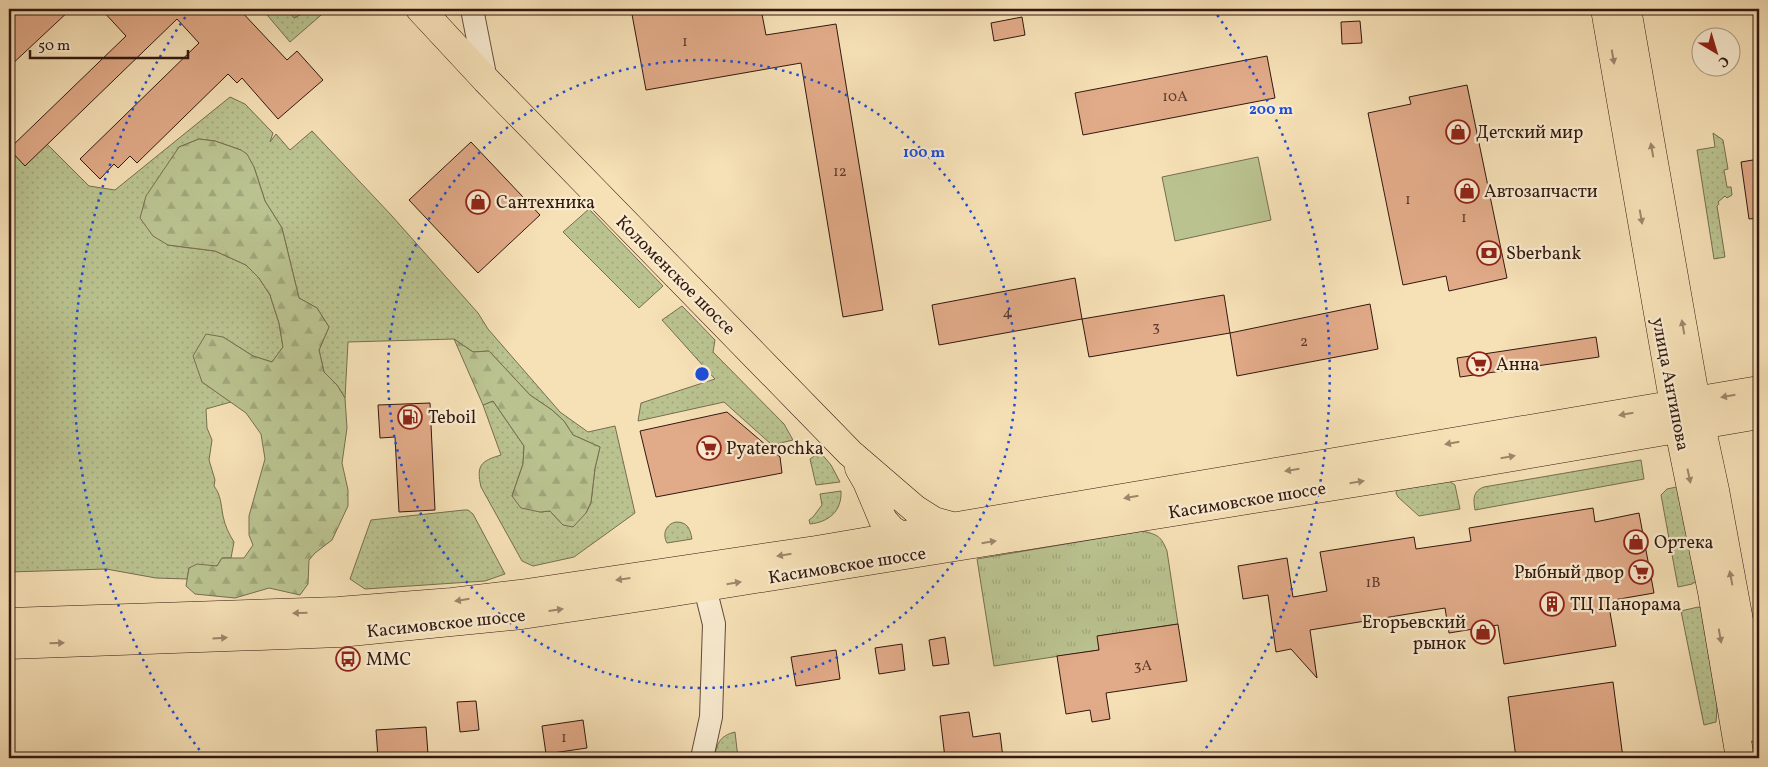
<svg xmlns="http://www.w3.org/2000/svg" width="1768" height="767" font-family="Vollkorn,serif">
  <defs>
    <pattern id="grass-dots" width="8" height="8" patternUnits="userSpaceOnUse" patternTransform="scale(1.25)"><rect width="8" height="8" fill="#bac390"/><path d="M2 2h.1M6 6h.1" fill="none" stroke="#a0a77b" stroke-width="1.8" stroke-linecap="round"/></pattern>
    <pattern id="forest-firs" width="22" height="20" patternUnits="userSpaceOnUse" patternTransform="scale(1.25)"><rect width="22" height="20" fill="#bac390"/><path d="M5 1l3.5 6h-7zM16 11l3.5 6h-7z" fill="#a0a77b"/></pattern>
    <pattern id="park-tufts" width="24" height="20" patternUnits="userSpaceOnUse" patternTransform="scale(1.25)"><rect width="24" height="20" fill="#bac390"/><path d="M3 7l-1-3M5 7V3M7 7l1-3M15 17l-1-3M17 17v-4M19 17l1-3" fill="none" stroke="#a0a77b"/></pattern>
  </defs>
  <rect width="100%" height="100%" fill="#f6e0b6"/>
  <filter id="stains"><feTurbulence type="fractalNoise" baseFrequency=".004" numOctaves="4"/><feColorMatrix values="0 0 0 0 .2 0 0 0 0 .09 0 0 0 0 .02 0 0 0 .5 -.17"/></filter>
  <radialGradient id="worn" r=".72"><stop offset=".6" stop-color="#630" stop-opacity="0"/><stop offset="1" stop-color="#630" stop-opacity=".3"/></radialGradient>
  <path fill="url(#grass-dots)" stroke="#766e50" d="M262,9H287L294,18L310,9H328L290,42Z
    M230,97L245,104L273,133L270,142L276,134L290,150L312,131L392,216L478,313L488,329L560,412L588,432L615,426L635,513L574,557L533,566L522,561L481,487C476,465 481,461 501,455L483,405L493,401L524,446L523,464L512,496L540,512L550,511L563,525L586,513L591,503L595,468L600,447L573,435L564,421L552,410L530,395L489,351L473,352L454,339L348,342L345,398L337,385L324,372L319,350L329,327L317,308L299,298L282,228L265,201L254,167L241,150L215,141L199,139L179,147L165,170L167,245L215,251L246,265L259,278L270,295L279,323L283,347L272,362L253,356L223,337L202,382L231,402L206,409L207,428L212,440L209,460L215,480L214,486C221,495 221,505 223,516C225,526 229,534 234,542L231,558H222L217,566L189,568L187,579L156,578L106,569L9,572V148L25,165L47,144L89,186L115,190Z
    M1713,133L1723,140L1728,169L1724,170L1727,187H1731L1732,195L1727,198L1725,196L1718,202L1719,204L1717,206L1725,257L1714,259L1697,150L1715,147Z
    M589,209L663,286L639,308L563,232Z
    M682,306L715,340L713,352L784,424L793,440L772,445L724,402L638,421L641,403L715,379L662,320Z
    M820,452L831,465L840,482L816,485L810,459Z
    M1641,460L1644,479L1475,510C1473,499 1473,491 1484,487Z
    M1446,479L1455,485L1460,509L1419,516L1398,497L1396,493L1397,488Z
    M1681,486L1697,581L1692,584L1678,587L1661,495L1667,489Z
    M841,491C842,511 829,522 810,524L809,520L813,517L822,505L820,494Z
    M464,510H468L473,514L505,574L485,581L365,589L350,579L371,520Z
    M676,522C688,522 690,529 692,539L667,543C662,534 666,524 676,522Z
    M1698,607L1702,608L1719,683L1716,722L1704,725L1681,611Z
    M735,732L738,758H714C717,744 719,736 735,732Z"/>
  <path fill="url(#forest-firs)" stroke="#766e50" d="M287,9H310L294,18Z
    M199,139L215,141L241,150L247,154L254,167L265,201L282,228L299,298L317,308L329,327L319,350L324,372L337,385L345,398L347,428L342,463L348,490V506L332,540L315,553L309,560L308,584L300,595L269,588L235,598L195,594L186,586L189,568L197,564L217,566L222,558H244L253,545L249,535V516L265,459L261,434L246,413L202,382L193,356L206,334L223,337L253,356L272,362L283,347L279,323L270,295L259,278L246,265L215,251L168,245L153,236L140,218L146,196L179,147Z
    M454,339L473,352L489,351L530,395L552,410L564,421L573,435L600,447L595,468L591,502L586,513L573,527L563,525L550,511L540,512L521,508L512,496L523,464L524,446L493,401L483,405Z"/>
  <path fill="url(#park-tufts)" stroke="#766e50" d="M1143,531C1158,535 1161,536 1167,551L1178,624L1098,636L1099,650L994,666L977,559Z"/>
  <path fill="#bac390" stroke="#766e50" d="M1258,157L1271,220L1175,241L1162,177Z"/>
  <path fill="#e1aa88" stroke="#32180f" d="M9,9H71L9,67Z
    M101,9H239L287,60L297,51L323,80L278,119L242,78L237,83L228,74L137,163L130,156L118,168L114,164L100,179L80,159L199,43L177,19L25,166L9,149L126,36Z
    M631,9H761L766,35L836,24L883,310L843,317L801,63L646,90Z
    M1022,17L1025,35L994,41L991,23Z
    M1360,21L1362,43L1342,44L1341,22Z
    M1267,56L1275,98L1083,135L1075,93Z
    M1467,85L1507,278L1449,291L1446,276L1403,285L1368,113L1411,104L1409,97Z
    M471,142L540,215L478,273L409,200Z
    M1759,159V218L1749,219L1741,162Z
    M1075,278L1082,319L939,345L932,305Z
    M1224,295L1230,333L1089,357L1082,319Z
    M1370,304L1378,349L1237,376L1230,333Z
    M1596,337L1599,357L1460,377L1457,358Z
    M430,403L435,510L399,512L395,437L380,438L378,405Z
    M727,412L780,457L782,473L656,497L640,431Z
    M1593,508L1595,522L1639,513L1654,593L1608,601L1616,646L1504,664L1498,625L1449,633L1445,608L1310,630L1317,678L1291,649L1276,652L1268,595L1243,599L1238,566L1287,558L1293,597L1327,591L1320,552L1414,537L1416,549L1471,541L1469,528Z
    M1178,624L1187,681L1106,693L1110,719L1092,722L1090,710L1066,714L1057,656L1099,650L1097,636Z
    M945,637L949,664L933,666L929,640Z
    M902,644L905,670L879,674L875,648Z
    M836,650L840,679L796,686L791,657Z
    M1613,682L1623,758H1516L1508,697Z
    M476,701L479,730L460,732L457,702Z
    M969,712L973,737L1000,733L1003,758H945L940,716Z
    M583,720L587,748L546,754L542,726Z
    M426,727L428,754L378,758L376,730Z"/>
  <g fill="none" stroke-linecap="round" stroke-linejoin="round">
    <g stroke="#634a39" stroke-width="24">
      <path id="minor" d="M472,9L486,80
        M701,572L714,624L711,717L702,758"/>
    </g>
    <g stroke="#32180f" stroke-width="29">
      <path id="major" d="M420,9L486,80L850,453L915,509L934,521L955,527
        M1605,9L1674,405L1712,592L1740,758
        M1627,9L1696,402L1715,490L1759,729
        M859,468L867,482L883,520L892,530L912,542
        M9,622L338,611L452,602L520,594L816,550L1759,390
        M9,645L340,633L522,615L656,595L1460,466L1759,415"/>
    </g>
    <use href="#minor" stroke="#f9ebd0" stroke-width="22"/>
    <use href="#major" stroke="#f6e0b6" stroke-width="28"/>
  </g>
  <defs><path id="oneway-solid" d="M-6-.8H1V-3.2L6.5 0L1 3.2V.8H-6Z" transform="scale(1.25)"/></defs>
  <g fill="#9e866b">
    <use href="#oneway-solid" transform="translate(1613 57) rotate(80)"/>
    <use href="#oneway-solid" transform="translate(1652 150) rotate(-100)"/>
    <use href="#oneway-solid" transform="translate(1641 217) rotate(80)"/>
    <use href="#oneway-solid" transform="translate(1683 327) rotate(-100)"/>
    <use href="#oneway-solid" transform="translate(1728 396) rotate(170)"/>
    <use href="#oneway-solid" transform="translate(1626 414) rotate(170)"/>
    <use href="#oneway-solid" transform="translate(1452 443) rotate(170)"/>
    <use href="#oneway-solid" transform="translate(1508 457) rotate(-10)"/>
    <use href="#oneway-solid" transform="translate(1292 470) rotate(171)"/>
    <use href="#oneway-solid" transform="translate(1689 476) rotate(78)"/>
    <use href="#oneway-solid" transform="translate(1357 482) rotate(-9)"/>
    <use href="#oneway-solid" transform="translate(1131 497) rotate(170)"/>
    <use href="#oneway-solid" transform="translate(989 542) rotate(-9)"/>
    <use href="#oneway-solid" transform="translate(784 555) rotate(171)"/>
    <use href="#oneway-solid" transform="translate(1731 578) rotate(-101)"/>
    <use href="#oneway-solid" transform="translate(623 579) rotate(172)"/>
    <use href="#oneway-solid" transform="translate(734 583) rotate(-9)"/>
    <use href="#oneway-solid" transform="translate(462 600) rotate(171)"/>
    <use href="#oneway-solid" transform="translate(556 610) rotate(-8)"/>
    <use href="#oneway-solid" transform="translate(300 613) rotate(178)"/>
    <use href="#oneway-solid" transform="translate(1720 636) rotate(80)"/>
    <use href="#oneway-solid" transform="translate(220 638) rotate(-3)"/>
    <use href="#oneway-solid" transform="translate(57 643) rotate(-2)"/>
  </g>
  <g fill="none" stroke="#1d4ed8" stroke-width="2.5" stroke-dasharray="2.5 5">
    <circle cx="702" cy="374" r="314"/>
    <path d="M204 756A628 628 0 0 1 191 9M1213 9A628 628 0 0 1 1200 756"/>
  </g>
  <defs>
    <g id="shop-ring" transform="scale(1.25)"><circle r="9.5" fill="#f9ebd0" stroke="#8f2418" stroke-width="1.5"/><path d="M-5-2.5h2.3a2.7 3.5 0 0 1 5.4 0H5L5.5 6h-11ZM-1.5-2.5h3a1.5 2.3 0 0 0-3 0Z" fill="#8f2418"/></g>
    <g id="bank-ring" transform="scale(1.25)"><circle r="9.5" fill="#f9ebd0" stroke="#8f2418" stroke-width="1.5"/><path d="M-6-4H6V4H-6ZM0-2.3a2.3 2.3 0 1 0 0 4.6a2.3 2.3 0 1 0 0-4.6Z" fill="#8f2418"/></g>
    <g id="supermarket-ring" transform="scale(1.25)"><circle r="9.5" fill="#f9ebd0" stroke="#8f2418" stroke-width="1.5"/><path d="M-6-5.5h2.5l.6 2H6L4.5 2H-2.5L-4.4-4H-6ZM-1.5 3.2a1.3 1.3 0 1 0 .1 0ZM3 3.2a1.3 1.3 0 1 0 .1 0Z" fill="#8f2418"/></g>
    <g id="fuel-ring" transform="scale(1.25)"><circle r="9.5" fill="#f9ebd0" stroke="#8f2418" stroke-width="1.5"/><path d="M-5.5-6h7V0h2V4h1.3V-2.5L3-4.5l.8-.8L6-3V5H2.5V1h-1V6h-7ZM-4.2-4.7v3.2H.2V-4.7Z" fill="#8f2418"/></g>
    <g id="building-ring" transform="scale(1.25)"><circle r="9.5" fill="#f9ebd0" stroke="#8f2418" stroke-width="1.5"/><path d="M-4-6H4V6H1V3H-1V6H-4ZM-2.5-4.3h1.7v1.8h-1.7ZM.8-4.3h1.7v1.8H.8ZM-2.5-1h1.7V.8h-1.7ZM.8-1h1.7V.8H.8Z" fill="#8f2418"/></g>
    <g id="bus-ring" transform="scale(1.25)"><circle r="9.5" fill="#f9ebd0" stroke="#8f2418" stroke-width="1.5"/><path d="M-5-6H5V4H4V6H2V4H-2V6H-4V4H-5ZM-3.5-4V0h7V-4ZM-3.5 1.2v1.5H-2V1.2ZM2 1.2v1.5H3.5V1.2Z" fill="#8f2418"/></g>
  </defs>
  <g fill-rule="evenodd">
    <use href="#shop-ring" x="1458" y="132"/>
    <use href="#shop-ring" x="1467" y="191"/>
    <use href="#shop-ring" x="478" y="202"/>
    <use href="#bank-ring" x="1489" y="253"/>
    <use href="#supermarket-ring" x="1479" y="364"/>
    <use href="#fuel-ring" x="410" y="417"/>
    <use href="#supermarket-ring" x="709" y="448"/>
    <use href="#shop-ring" x="1636" y="542"/>
    <use href="#supermarket-ring" x="1641" y="572"/>
    <use href="#building-ring" x="1552" y="604"/>
    <use href="#shop-ring" x="1483" y="632"/>
    <use href="#bus-ring" x="348" y="659"/>
  </g>
  <g text-anchor="middle" stroke-width="4.5" stroke-linejoin="round" paint-order="stroke">
    <g font-size="15" fill="#5e3c2d">
      <text x="685" y="46">1</text>
      <text x="1175" y="101">10А</text>
      <text x="840" y="176">12</text>
      <text x="1408" y="204">1</text>
      <text x="1464" y="222">1</text>
      <text x="1007" y="317">4</text>
      <text x="1156" y="331">3</text>
      <text x="1304" y="346">2</text>
      <text x="1373" y="587">1В</text>
      <text x="1143" y="670">3А</text>
      <text x="564" y="742">1</text>
    </g>
    <g font-size="18" fill="#32180f" stroke="#f9ebd0" text-anchor="start">
      <text x="1476" y="138">Детский мир</text>
      <text x="1484" y="197">Автозапчасти</text>
      <text x="496" y="208">Сантехника</text>
      <text x="1506" y="259">Sberbank</text>
      <text x="1496" y="370">Анна</text>
      <text x="428" y="423">Teboil</text>
      <text x="726" y="454">Pyaterochka</text>
      <text x="1654" y="548">Ортека</text>
      <text x="1624" y="578" text-anchor="end">Рыбный двор</text>
      <text x="1570" y="610">ТЦ Панорама</text>
      <text x="1466" y="628" text-anchor="end">Егорьевский<tspan x="1466" dy="21">рынок</tspan></text>
      <text x="366" y="665">ММС</text>
    </g>
    <g font-size="18" fill="#32180f" stroke="#f9ebd0">
      <text transform="translate(676 275) rotate(45)" y="6">Коломенское шоссе</text>
      <text transform="translate(1671 384) rotate(79)" y="6">улица Антипова</text>
      <text transform="translate(1247 500) rotate(-9)" y="6">Касимовское шоссе</text>
      <text transform="translate(847 565) rotate(-9)" y="6">Касимовское шоссе</text>
      <text transform="translate(446 623) rotate(-6)" y="6">Касимовское шоссе</text>
    </g>
  </g>
  <circle cx="702" cy="374" r="8" fill="#1d4ed8" stroke="#f9ebd0" stroke-width="2.5"/>
  <g font-size="15" text-anchor="middle" font-weight="bold" fill="#1d4ed8" stroke="#f9ebd0" stroke-width="4.5" stroke-linejoin="round" paint-order="stroke">
    <text x="1271" y="114">200 m</text>
    <text x="924" y="157">100 m</text>
  </g>
  <rect width="1768" height="767" fill="none" stroke="#f6e0b6" stroke-width="30"/>
  <rect x="10" y="10" width="1748" height="747" fill="none" stroke="#32180f" stroke-width="2.5"/>
  <rect x="15" y="15" width="1738" height="737" fill="none" stroke="#32180f"/>
  <g transform="translate(1716 52) rotate(142)"><circle r="24" fill="#f9ebd0" stroke="#a99783"/>
  <path d="M0-4L9 19L0 12L-9 19Z" fill="#8f2418"/>
  <text y="-8" font-size="14" font-weight="bold" text-anchor="middle" fill="#32180f">С</text>
  </g>
  <path d="M30 50v8h158v-8" fill="none" stroke="#32180f" stroke-width="2.5"/>
  <text x="38" y="50" font-size="15" fill="#32180f" stroke="#f9ebd0" stroke-width="4" paint-order="stroke">50 m</text>
  <rect width="100%" height="100%" filter="url(#stains)"/>
  <rect width="100%" height="100%" fill="url(#worn)"/>
</svg>
